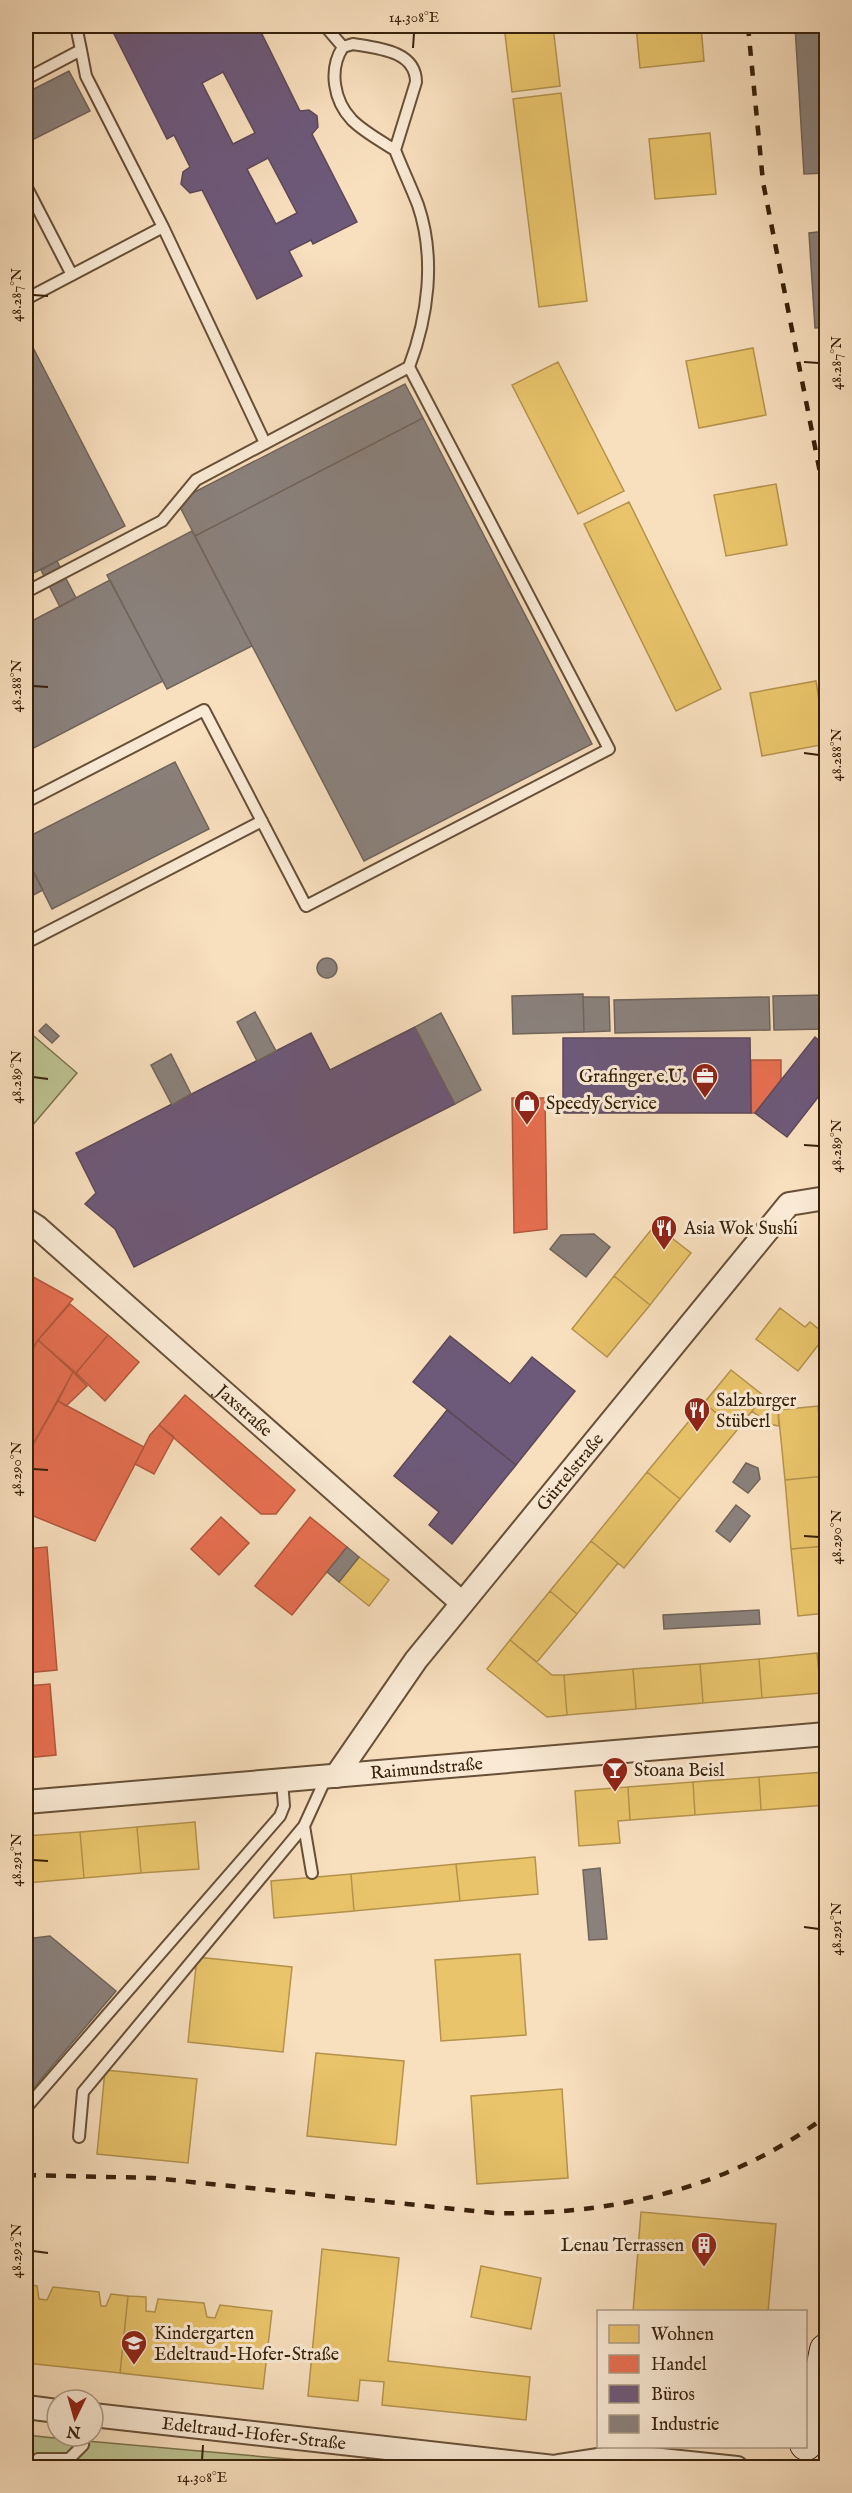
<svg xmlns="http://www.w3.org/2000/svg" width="852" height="2493" font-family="'IM FELL English',serif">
  <rect width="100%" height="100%" fill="#f8dfbe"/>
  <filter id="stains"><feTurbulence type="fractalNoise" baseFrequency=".00333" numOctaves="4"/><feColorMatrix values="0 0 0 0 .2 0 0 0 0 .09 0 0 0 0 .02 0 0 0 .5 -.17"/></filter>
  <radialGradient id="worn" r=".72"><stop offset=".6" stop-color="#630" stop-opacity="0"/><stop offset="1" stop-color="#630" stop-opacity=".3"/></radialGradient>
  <path fill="#bdc292" stroke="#7a724e" stroke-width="1.5" d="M29,1032L77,1073L26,1133V1036Z
    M26,2435L64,2439L379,2467H26Z"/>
  <path fill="#e9c46a" stroke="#b4934d" stroke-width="1.5" d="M504,26H553L560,86L512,92Z
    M636,26H701L704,61L640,68Z
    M561,93L587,301L539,307L513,99Z
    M710,133L716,194L655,199L649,139Z
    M753,348L766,415L699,428L686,361Z
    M558,362L624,491L578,514L512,385Z
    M776,484L787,545L726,556L714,495Z
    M629,502L721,689L676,711L584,524Z
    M816,681L826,744L762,756L750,693Z
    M655,1225L691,1253L650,1305L614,1276Z
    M614,1276L650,1305L607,1357L572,1329Z
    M780,1308L805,1327L810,1322L826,1335L798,1371L756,1339Z
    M731,1370L764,1396L737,1430L704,1403Z
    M764,1396L778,1410L779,1426L769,1424L752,1411Z
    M704,1403L737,1430L680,1499L647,1472Z
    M818,1406L825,1476L785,1480L778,1410Z
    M647,1472L680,1499L624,1568L591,1541Z
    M825,1476L826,1546L791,1549L785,1480Z
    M591,1541L618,1563L577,1614L550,1591Z
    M826,1546V1613L798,1616L791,1549Z
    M359,1557L389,1580L369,1606L339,1582Z
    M550,1591L577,1614L537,1662L510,1640Z
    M510,1640L552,1675H564L567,1715L547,1717L487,1669Z
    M817,1653L821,1693L762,1698L759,1659Z
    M759,1659L762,1698L703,1703L700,1664Z
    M700,1664L703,1703L636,1709L633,1669Z
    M633,1669L636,1709L567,1715L564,1675Z
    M824,1772L826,1805L761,1810L759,1777Z
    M759,1777L761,1810L695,1815L693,1782Z
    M693,1782L695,1815L630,1820L628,1787Z
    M628,1787L630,1820L618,1821L620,1843L579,1846L575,1791Z
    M195,1822L199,1869L141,1873L137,1827Z
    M137,1827L141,1873L84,1878L80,1832Z
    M80,1832L84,1878L26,1883V1836Z
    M535,1857L538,1894L460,1901L456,1864Z
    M456,1864L460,1901L354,1911L351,1874Z
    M351,1874L354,1911L274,1918L271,1881Z
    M520,1954L526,2035L441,2041L435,1960Z
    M197,1957L292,1967L283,2052L188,2042Z
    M316,2053L404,2061L396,2145L307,2136Z
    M105,2070L197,2079L188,2163L97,2154Z
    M562,2089L568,2178L477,2184L471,2096Z
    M641,2212L776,2224L768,2312H633Z
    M322,2249L399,2258L388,2361L530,2377L526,2420L382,2405L384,2382L360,2380L358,2401L308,2396Z
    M481,2266L541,2278L531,2329L471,2317Z
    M26,2284L37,2286L39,2299L47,2300L53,2287L99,2292L101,2306H106L111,2294L128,2296L120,2373L26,2363Z
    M128,2296L146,2297V2311L155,2312L158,2299L204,2303L207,2317L215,2318L220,2305L272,2311L263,2389L120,2373Z"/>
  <path fill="#e76f51" stroke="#b2583c" stroke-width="1.5" d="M751,1060H781V1081L755,1113H751Z
    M512,1098H545L547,1229L514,1233Z
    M26,1273L73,1299L38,1340L30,1353L26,1351Z
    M70,1304L108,1335L76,1373L38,1340Z
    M108,1335L139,1362L105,1401L76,1373Z
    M38,1340L73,1372L26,1457V1362Z
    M73,1372L87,1386L66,1406L58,1401Z
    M185,1395L295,1490L276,1514H261L159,1425Z
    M58,1401L144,1447L95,1541L26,1513V1457Z
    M159,1425L174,1437L154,1474L135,1464L150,1435Z
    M221,1517L249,1543L219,1575L191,1549Z
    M310,1517L347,1547L292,1615L255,1586Z
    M47,1547L57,1670L26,1673V1549Z
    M50,1684L56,1755L26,1758V1686Z"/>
  <path fill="#6d597a" stroke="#5d4858" stroke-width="1.5" fill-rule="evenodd" d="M110,26H264L266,29L261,32L300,111L309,110L317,116L318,127L312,134L357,222L313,244L311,240L289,251L302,276L257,299L202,190L190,193L181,184L183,172L190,167L174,135L167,139ZM223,72L255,133L233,144L202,83ZM268,158L297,213L276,224L247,169Z
    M415,1027L455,1104L134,1267L115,1229L85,1204L96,1193L76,1153L311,1033L330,1070Z
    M815,1037L826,1046V1087L787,1137L755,1113Z
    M563,1038H750L751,1113H563Z
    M450,1336L510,1384L532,1357L575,1391L516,1465L413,1382Z
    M447,1410L516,1465L452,1544L429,1525L439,1512L394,1476Z"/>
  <path fill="#8a817c" stroke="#71645a" stroke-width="1.5" d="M795,26H826V173L804,174Z
    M69,71L90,111L30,141L26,132V93Z
    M826,231V327L815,328L809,233Z
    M26,334L125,526L26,577Z
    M405,384L423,418L195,536L177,501Z
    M423,418L592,744L364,861L195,536Z
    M192,531L252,646L167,689L107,575Z
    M57,561L76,598L60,607L41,570Z
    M110,580L163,681L26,752V624Z
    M175,762L209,829L52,909L26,857V838Z
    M26,857L43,890L26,899Z
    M317 968a10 10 0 1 1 20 0a10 10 0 1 1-20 0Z
    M583,994L584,1032L513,1034L512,996Z
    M826,995V1029L774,1030L773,996Z
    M583,997H609L610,1031L584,1032Z
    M769,997L770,1030L615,1033L614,1000Z
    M255,1012L276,1051L257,1061L237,1022Z
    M441,1013L481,1090L455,1104L415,1027Z
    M46,1024L59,1036L52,1043L39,1031Z
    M171,1054L191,1094L172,1105L151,1065Z
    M594,1234L610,1247L586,1277L550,1249L561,1235Z
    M746,1463L758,1468L760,1479L748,1493L733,1482Z
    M736,1505L750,1516L730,1542L716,1531Z
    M347,1547L359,1557L339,1582L327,1572Z
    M759,1610L760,1624L664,1629L663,1615Z
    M600,1868L607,1939L589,1940L583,1870Z
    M50,1936L116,1991L26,2097V1939Z"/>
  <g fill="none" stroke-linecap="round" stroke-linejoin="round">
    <g stroke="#675037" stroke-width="14">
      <path id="lane" d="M325,26L343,47
        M353,44C378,48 416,51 416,82L395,150C381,141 364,132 352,120C334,101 328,70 343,47Z
        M81,50L86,76L163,227
        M26,79L81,50L76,26
        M395,150C402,168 411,187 418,205C436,258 428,317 409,367
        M26,186L72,275
        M26,299L163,227L265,443
        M26,592L162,521L196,480L409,367L609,749L306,906L204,710L26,802
        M26,943L262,821
        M312,1873L304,1826L326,1778
        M26,2108L280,1816L284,1806L282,1781
        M79,2137L83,2092L304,1826
        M38,2459H69L83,2445L84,2436"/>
    </g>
    <g stroke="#675037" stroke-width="26">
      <g id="street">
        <path id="s1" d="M26,1220L37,1227L462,1603"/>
        <path id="s2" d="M336,1776L416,1660L789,1204L826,1198"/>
        <path id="s3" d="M26,1802L826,1734"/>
        <path d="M26,2407L57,2411"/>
        <path id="s4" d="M93,2415L563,2468"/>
        <path d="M558,2466L623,2456L737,2468"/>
      </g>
    </g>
    <g stroke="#37210a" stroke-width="34">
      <path id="secondary" d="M806,2444L826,2350"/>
    </g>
    <use href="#lane" stroke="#faead5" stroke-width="10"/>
    <use href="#street" stroke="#faead5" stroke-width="22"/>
    <use href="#secondary" stroke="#faead5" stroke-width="32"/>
    <path stroke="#37210a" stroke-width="4.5" stroke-dasharray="10 10" stroke-linecap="butt" d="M748,26L763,182L826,503
      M26,2175L153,2178L494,2213C611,2216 731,2188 826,2116"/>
  </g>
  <path fill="none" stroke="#37210a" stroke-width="2" d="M413,48L414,33M33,295L48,296M804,362L819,363M33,686L48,687M804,753L819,755M33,1077L48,1079M804,1145L819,1146M33,1469L48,1470M804,1536L819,1537M33,1860L48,1861M804,1927L819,1929M33,2251L48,2253M202,2460L203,2445"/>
  <defs>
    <g id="office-pin" transform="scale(1.35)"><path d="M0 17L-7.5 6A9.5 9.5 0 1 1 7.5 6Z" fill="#8f2418" stroke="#faead5"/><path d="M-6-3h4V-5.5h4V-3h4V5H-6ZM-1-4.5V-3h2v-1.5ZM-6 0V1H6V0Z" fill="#fff"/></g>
    <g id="shop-pin" transform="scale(1.35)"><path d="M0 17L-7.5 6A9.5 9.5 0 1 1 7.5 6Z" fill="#8f2418" stroke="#faead5"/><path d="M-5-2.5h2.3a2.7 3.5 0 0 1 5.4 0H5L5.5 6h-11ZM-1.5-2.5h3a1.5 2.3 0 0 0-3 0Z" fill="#fff"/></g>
    <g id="restaurant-pin" transform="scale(1.35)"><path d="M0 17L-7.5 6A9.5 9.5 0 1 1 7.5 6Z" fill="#8f2418" stroke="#faead5"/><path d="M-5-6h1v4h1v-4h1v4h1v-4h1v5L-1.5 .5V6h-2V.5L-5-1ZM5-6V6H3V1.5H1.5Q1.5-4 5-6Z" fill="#fff"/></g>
    <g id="bar-pin" transform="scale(1.35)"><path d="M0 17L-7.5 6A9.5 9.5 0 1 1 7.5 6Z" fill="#8f2418" stroke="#faead5"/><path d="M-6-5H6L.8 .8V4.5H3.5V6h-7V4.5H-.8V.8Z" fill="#fff"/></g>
    <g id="building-pin" transform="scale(1.35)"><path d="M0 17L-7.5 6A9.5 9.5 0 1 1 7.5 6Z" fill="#8f2418" stroke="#faead5"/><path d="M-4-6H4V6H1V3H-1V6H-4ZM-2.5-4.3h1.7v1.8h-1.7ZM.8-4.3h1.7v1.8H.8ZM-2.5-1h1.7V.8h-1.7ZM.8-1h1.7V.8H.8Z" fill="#fff"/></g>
    <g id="school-pin" transform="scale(1.35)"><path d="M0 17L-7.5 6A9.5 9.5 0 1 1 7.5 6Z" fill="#8f2418" stroke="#faead5"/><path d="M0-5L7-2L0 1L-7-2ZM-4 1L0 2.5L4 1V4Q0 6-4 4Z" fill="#fff"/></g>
  </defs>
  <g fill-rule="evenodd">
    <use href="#office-pin" x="705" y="1076"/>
    <use href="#shop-pin" x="527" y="1103"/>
    <use href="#restaurant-pin" x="664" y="1228"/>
    <use href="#restaurant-pin" x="697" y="1410"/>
    <use href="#bar-pin" x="615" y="1770"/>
    <use href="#building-pin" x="704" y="2245"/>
    <use href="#school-pin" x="134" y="2343"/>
  </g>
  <g text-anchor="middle" stroke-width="6" stroke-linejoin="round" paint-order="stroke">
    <g font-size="18" fill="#37210a" stroke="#faead5" text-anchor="start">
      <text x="686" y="1082" text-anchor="end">Grafinger e.U.</text>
      <text x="546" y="1109">Speedy Service</text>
      <text x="684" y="1234">Asia Wok Sushi</text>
      <text x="716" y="1406">Salzburger<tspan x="716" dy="21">Stüberl</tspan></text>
      <text x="634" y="1776">Stoana Beisl</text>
      <text x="684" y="2251" text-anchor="end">Lenau Terrassen</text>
      <text x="154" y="2339">Kindergarten<tspan x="154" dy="21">Edeltraud-Hofer-Straße</tspan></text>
    </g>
    <g font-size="18" fill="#37210a" stroke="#faead5">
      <text dy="6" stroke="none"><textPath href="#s1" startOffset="290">Jaxstraße</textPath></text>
      <text dy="6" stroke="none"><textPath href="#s2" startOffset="384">Gürtelstraße</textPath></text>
      <text dy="6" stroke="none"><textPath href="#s3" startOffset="402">Raimundstraße</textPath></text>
      <text dy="6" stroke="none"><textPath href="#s4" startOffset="162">Edeltraud-Hofer-Straße</textPath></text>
    </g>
  </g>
  <rect width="852" height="2493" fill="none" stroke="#f8dfbe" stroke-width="66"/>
  <rect x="597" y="2310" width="210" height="138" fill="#faead5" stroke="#ac9a84" stroke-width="1.5"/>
  <rect x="609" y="2325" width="30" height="18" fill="#e9c46a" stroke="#ac9a84" stroke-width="1.5"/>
  <text x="651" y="2340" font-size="18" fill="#37210a">Wohnen</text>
  <rect x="609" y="2355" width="30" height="18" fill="#e76f51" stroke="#ac9a84" stroke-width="1.5"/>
  <text x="651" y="2370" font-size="18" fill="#37210a">Handel</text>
  <rect x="609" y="2385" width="30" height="18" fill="#6d597a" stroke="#ac9a84" stroke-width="1.5"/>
  <text x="651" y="2400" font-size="18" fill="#37210a">Büros</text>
  <rect x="609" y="2415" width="30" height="18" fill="#8a817c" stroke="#ac9a84" stroke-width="1.5"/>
  <text x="651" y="2430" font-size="18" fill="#37210a">Industrie</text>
  <g transform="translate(75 2418) rotate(185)"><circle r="28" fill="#faead5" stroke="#ac9a84" stroke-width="1.5"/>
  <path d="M0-4.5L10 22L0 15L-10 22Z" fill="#8f2418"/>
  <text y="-9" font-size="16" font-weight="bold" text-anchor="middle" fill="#37210a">N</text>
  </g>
  <rect x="33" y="33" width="786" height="2427" fill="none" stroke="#37210a" stroke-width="2"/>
  <g font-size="15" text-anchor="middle" fill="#37210a">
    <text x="414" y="22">14.308°E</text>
    <text transform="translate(16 295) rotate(-90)" y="5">48.287°N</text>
    <text transform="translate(836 363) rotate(-90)" y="5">48.287°N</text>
    <text transform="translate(16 686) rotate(-90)" y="5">48.288°N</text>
    <text transform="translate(836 755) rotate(-90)" y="5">48.288°N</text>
    <text transform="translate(16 1077) rotate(-90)" y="5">48.289°N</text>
    <text transform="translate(836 1146) rotate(-90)" y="5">48.289°N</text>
    <text transform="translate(16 1469) rotate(-90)" y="5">48.290°N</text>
    <text transform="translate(836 1537) rotate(-90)" y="5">48.290°N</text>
    <text transform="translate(16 1860) rotate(-90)" y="5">48.291°N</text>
    <text transform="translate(836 1929) rotate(-90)" y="5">48.291°N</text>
    <text transform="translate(16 2251) rotate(-90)" y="5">48.292°N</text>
    <text x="202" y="2482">14.308°E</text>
  </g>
  <rect width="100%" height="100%" filter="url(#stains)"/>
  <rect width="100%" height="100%" fill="url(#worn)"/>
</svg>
